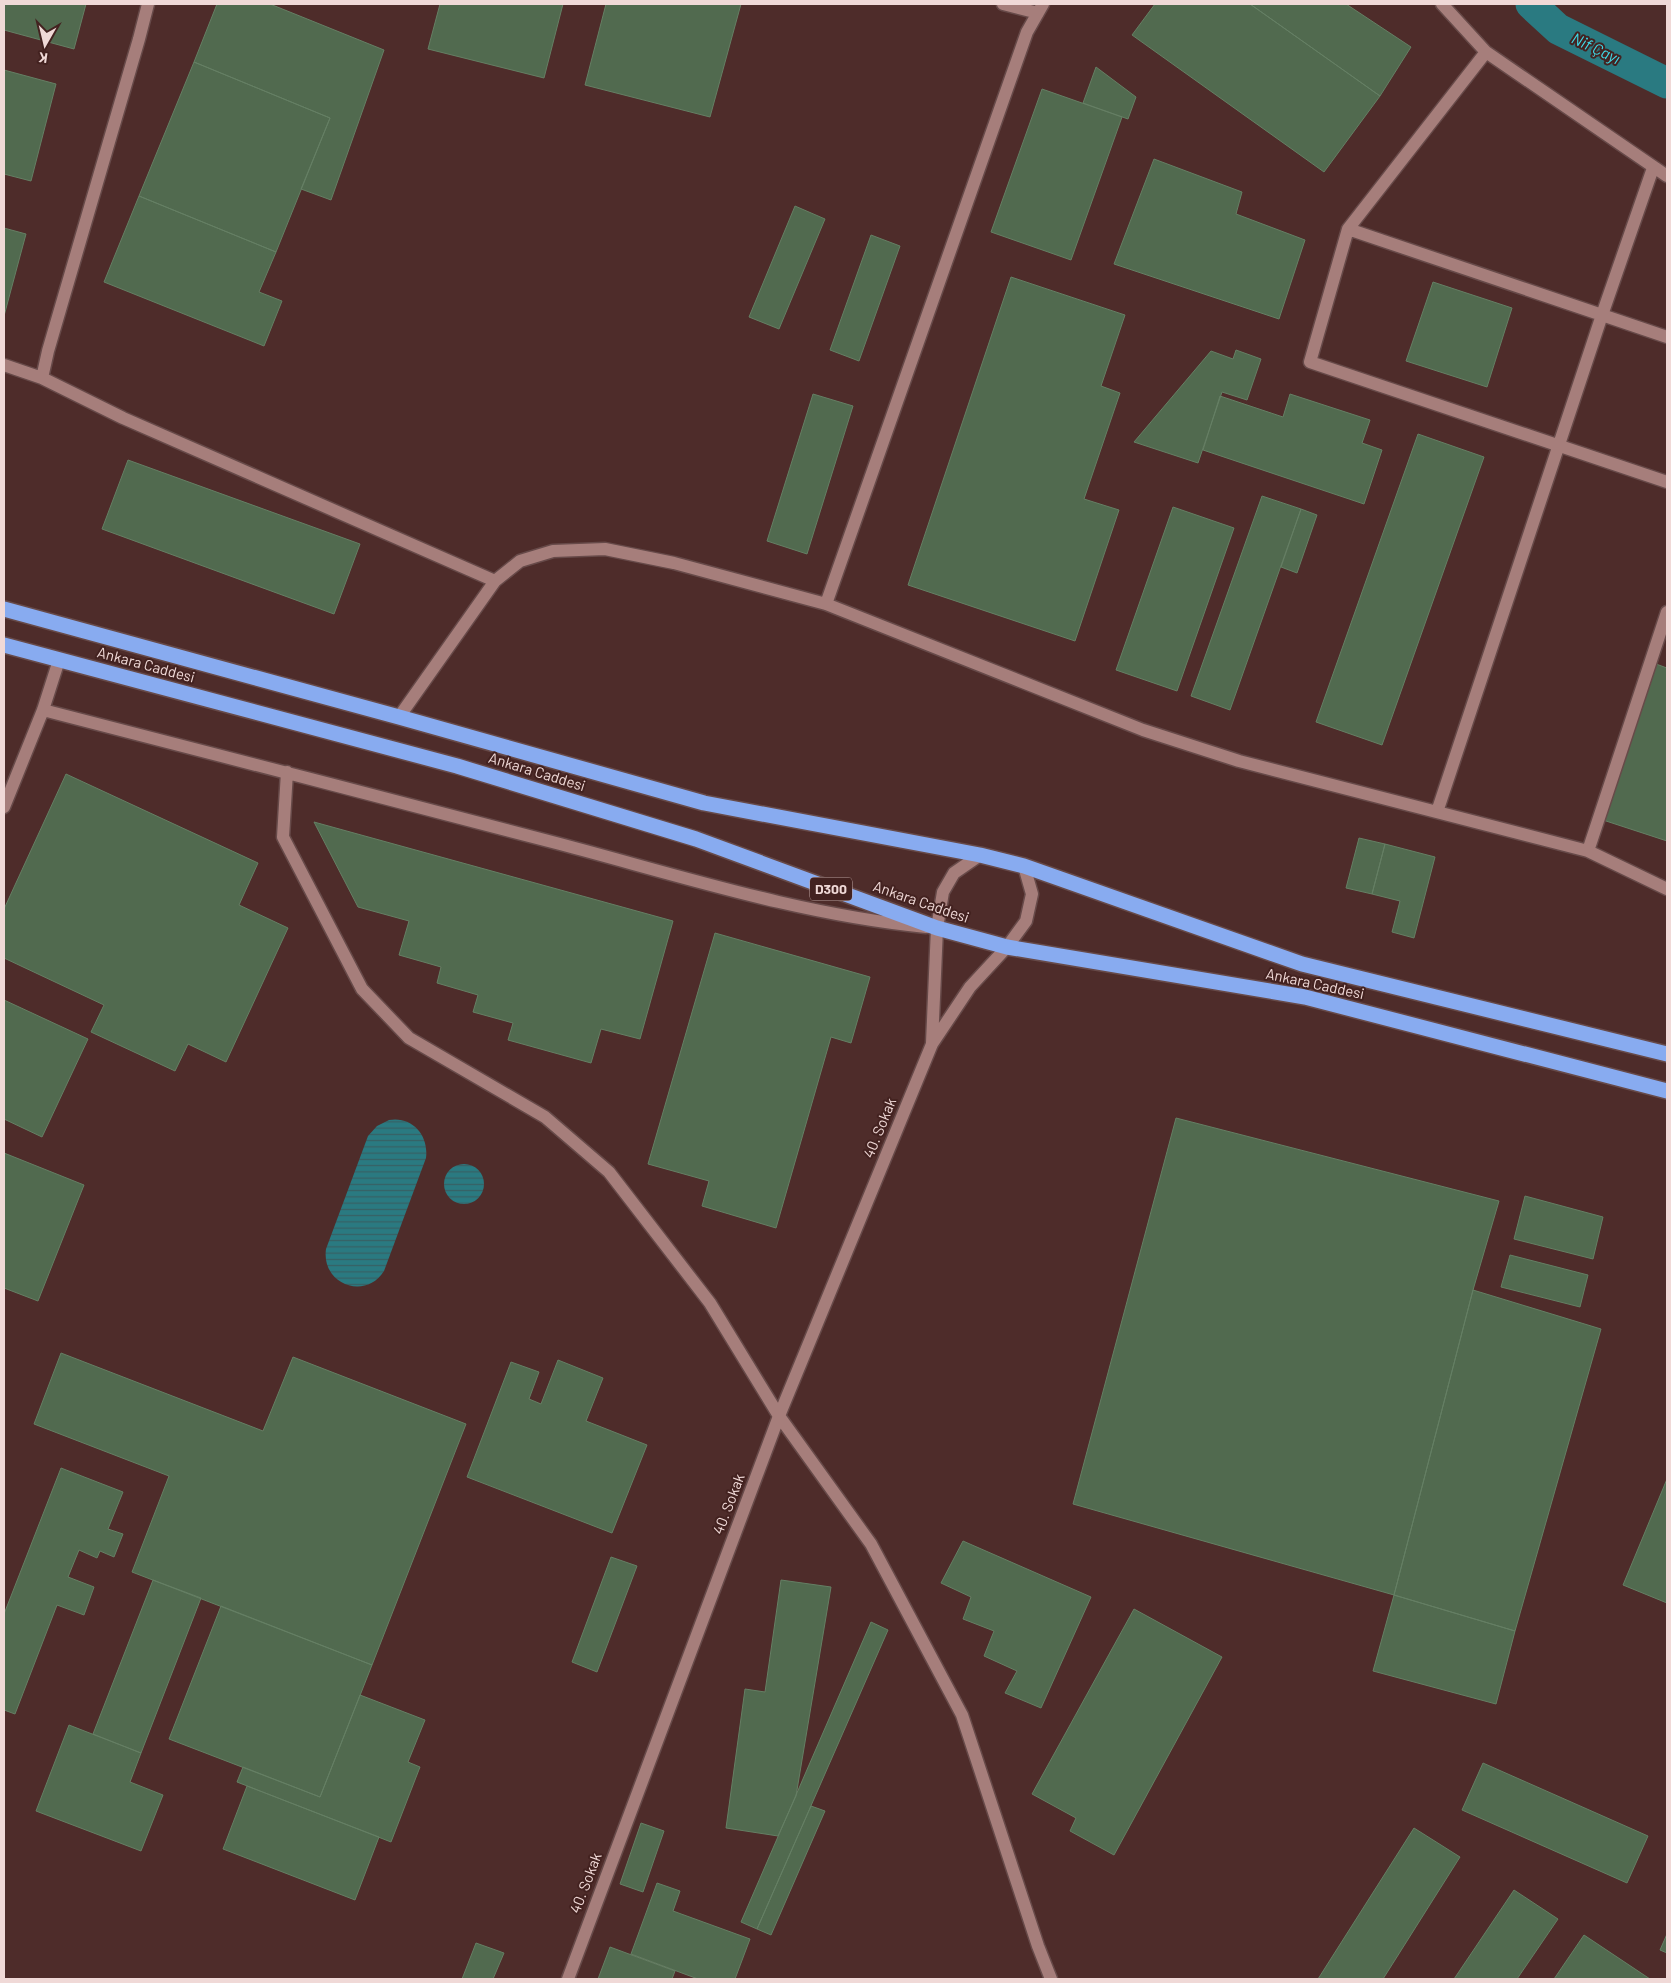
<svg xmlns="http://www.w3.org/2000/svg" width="1671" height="1983" font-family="Barlow,sans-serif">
  <defs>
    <pattern id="water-rules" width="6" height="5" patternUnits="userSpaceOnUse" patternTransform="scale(1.25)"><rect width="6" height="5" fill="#2a7a81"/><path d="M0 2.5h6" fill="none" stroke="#386064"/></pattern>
  </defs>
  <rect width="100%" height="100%" fill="#4e2c2a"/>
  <path fill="url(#water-rules)" d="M389,1120C412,1116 429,1135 426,1158L384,1271C365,1301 321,1284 326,1249L368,1136L377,1126Z
    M444 1184a20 20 0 1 1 40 0a20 20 0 1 1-40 0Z"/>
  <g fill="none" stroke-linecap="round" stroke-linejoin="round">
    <path stroke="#2a7a81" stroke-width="31" d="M1531,4L1558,29L1667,83"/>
  </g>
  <path fill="#516a4f" stroke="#657f64" d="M4,4H86L74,49L4,30Z
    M217,4H270L384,50L331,200L301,189L330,118L194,62Z
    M440,4H563L544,78L428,49Z
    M606,4H741L710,117L585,85Z
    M1155,4H1250L1380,96L1324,172L1132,35Z
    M1250,4H1346L1411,47L1380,96Z
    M194,62L330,118L276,252L139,196Z
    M1096,67L1136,97L1128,119L1083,103Z
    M4,70L56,84L31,181L4,174Z
    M1042,89L1122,117L1071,260L991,232Z
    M1154,159L1242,192L1236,214L1305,240L1279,319L1114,264Z
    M139,196L276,252L259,292L282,301L264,346L104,282Z
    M795,206L825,219L779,329L749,317Z
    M4,228L26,234L4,316Z
    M871,235L900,246L859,361L830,350Z
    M1011,277L1125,315L1101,386L1120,393L1084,499L1119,510L1075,641L908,585Z
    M1433,282L1512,308L1487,387L1406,361Z
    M1236,350L1261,359L1247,400L1222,392L1198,463L1134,442L1211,351L1233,359Z
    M813,394L853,406L807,554L767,541Z
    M1290,394L1370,420L1362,443L1382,450L1364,504L1203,450L1220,396L1283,417Z
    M1418,434L1484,457L1382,745L1316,722Z
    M128,460L360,544L334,614L102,529Z
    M1262,496L1301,509L1230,710L1191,696Z
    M1173,507L1234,528L1177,691L1116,670Z
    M1301,509L1317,515L1297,573L1281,567Z
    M1656,664L1667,668V841L1603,820Z
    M66,774L258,863L239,905L288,928L226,1062L188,1044L175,1071L91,1032L104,1005L4,958V909Z
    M314,822L673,921L640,1039L601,1029L591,1063L508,1040L513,1023L473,1012L478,995L437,983L441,967L399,955L409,921L358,907Z
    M1359,838L1385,844L1372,894L1346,888Z
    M1385,844L1435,857L1414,938L1392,932L1400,901L1372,894Z
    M715,933L870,977L851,1043L831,1037L776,1228L702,1206L709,1181L648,1164Z
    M4,1000L88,1039L42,1137L4,1119Z
    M1176,1118L1499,1201L1473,1290L1394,1595L1073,1504Z
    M4,1153L84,1185L38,1301L4,1288Z
    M1525,1196L1603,1217L1593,1259L1514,1239Z
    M1510,1255L1588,1275L1580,1307L1501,1287Z
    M1473,1290L1601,1329L1515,1631L1394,1595Z
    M61,1353L263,1431L293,1357L466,1424L372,1665L132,1572L169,1476L34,1424Z
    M558,1360L603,1378L586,1421L647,1445L612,1533L467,1477L511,1362L539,1372L529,1399L541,1404Z
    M61,1468L123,1492L108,1529L123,1534L114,1557L100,1551L97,1558L79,1550L68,1577L94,1587L84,1615L57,1605L15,1714L4,1710V1614Z
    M1667,1479V1603L1623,1585Z
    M963,1541L1091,1597L1041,1708L1005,1693L1017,1671L984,1656L994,1631L963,1619L971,1597L941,1583Z
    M611,1557L637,1566L597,1672L572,1662Z
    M153,1580L201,1598L141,1753L93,1734Z
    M781,1580L831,1587L796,1796L778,1836L726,1828L745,1689L765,1692Z
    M1394,1595L1515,1631L1496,1704L1373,1671Z
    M221,1606L372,1665L320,1797L169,1739Z
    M1134,1609L1222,1657L1114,1855L1070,1831L1076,1818L1032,1794Z
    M871,1622L888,1630L757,1929L741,1922Z
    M360,1695L425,1720L408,1762L420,1767L391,1842L237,1782L243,1767L320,1797Z
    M69,1725L141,1753L130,1782L163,1795L141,1851L36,1811Z
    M1483,1763L1648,1836L1627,1883L1462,1810Z
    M247,1786L379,1837L355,1900L223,1849Z
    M811,1806L825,1811L771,1935L757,1929Z
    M641,1823L664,1831L643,1892L620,1884Z
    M1414,1828L1460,1857L1383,1979H1318Z
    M657,1883L680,1891L673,1911L750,1939L735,1979H698L631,1954Z
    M1514,1890L1558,1919L1517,1979H1454Z
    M1667,1934V1953L1660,1950Z
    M1584,1935L1650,1979H1554Z
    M476,1943L504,1953L493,1979H462Z
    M610,1947L675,1971L672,1979H598Z"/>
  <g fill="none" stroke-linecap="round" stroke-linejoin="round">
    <g stroke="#674a49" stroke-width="15">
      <path id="minor" d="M1003,4L1038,13
        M1442,4L1486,52L1667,176
        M1486,52L1348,229L1310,362L1667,482
        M1348,229L1667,337
        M4,365L42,378L123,418L495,581
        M42,378L48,351L139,39L148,4
        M826,604L1027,32L1043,4
        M43,710C215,754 388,799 560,844C681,876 801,915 926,927
        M399,717L495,581L520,561L553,551L605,549L674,563L826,604L1143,730L1239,761L1588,851L1667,889
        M287,772L283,837L362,989L409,1038L545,1117L609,1172L710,1303L779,1416L871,1544L962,1715L1038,1946L1051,1979
        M4,807L43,710L59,660
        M1437,812L1602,315L1653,168
        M1588,851L1667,612
        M932,1043L937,928L943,892L954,873L980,855
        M568,1979L779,1416L932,1044L970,987L1007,947L1026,921L1032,894L1024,866"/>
    </g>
    <g stroke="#674a49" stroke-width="18">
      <path id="highway" d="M4,609L399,717L704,803L980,855L1024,866L1302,964L1667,1054
        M4,645L457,766L696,839L937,928L1007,947L1305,997L1667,1091"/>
    </g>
    <use href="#minor" stroke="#a67e7b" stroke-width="12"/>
    <use href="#highway" stroke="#88abf0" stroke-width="15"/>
  </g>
  <g text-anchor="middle" stroke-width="4" stroke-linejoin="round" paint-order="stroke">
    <rect fill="#432220" stroke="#bca2a0" stroke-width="1" x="810" y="877.5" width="42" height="23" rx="4"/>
    <g font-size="14" font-weight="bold" fill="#f0d9d7">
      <text x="831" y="894">D300</text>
    </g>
    <g font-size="15" fill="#f0d9d7" stroke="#432220">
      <text transform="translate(146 665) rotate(15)" y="5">Ankara Caddesi</text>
      <text transform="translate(537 772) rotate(17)" y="5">Ankara Caddesi</text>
      <text transform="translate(921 902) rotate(19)" y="5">Ankara Caddesi</text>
      <text transform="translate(1315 984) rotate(12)" y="5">Ankara Caddesi</text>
      <text transform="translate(880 1128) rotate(-68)" y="5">40. Sokak</text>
      <text transform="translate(729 1504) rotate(-69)" y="5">40. Sokak</text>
      <text transform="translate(586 1883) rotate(-69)" y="5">40. Sokak</text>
    </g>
    <g font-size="16" font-style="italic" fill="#3edae7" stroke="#432220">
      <text transform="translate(1596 48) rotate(26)" y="6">Nif Çayı</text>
    </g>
  </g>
  <rect width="1671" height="1983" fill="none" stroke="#f0d9d7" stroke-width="10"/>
  <g transform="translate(45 45) rotate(188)" stroke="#432220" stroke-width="4" paint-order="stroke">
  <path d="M0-4L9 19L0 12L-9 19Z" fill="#f0d9d7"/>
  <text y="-8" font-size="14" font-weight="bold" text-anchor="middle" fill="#f0d9d7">K</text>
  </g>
</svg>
